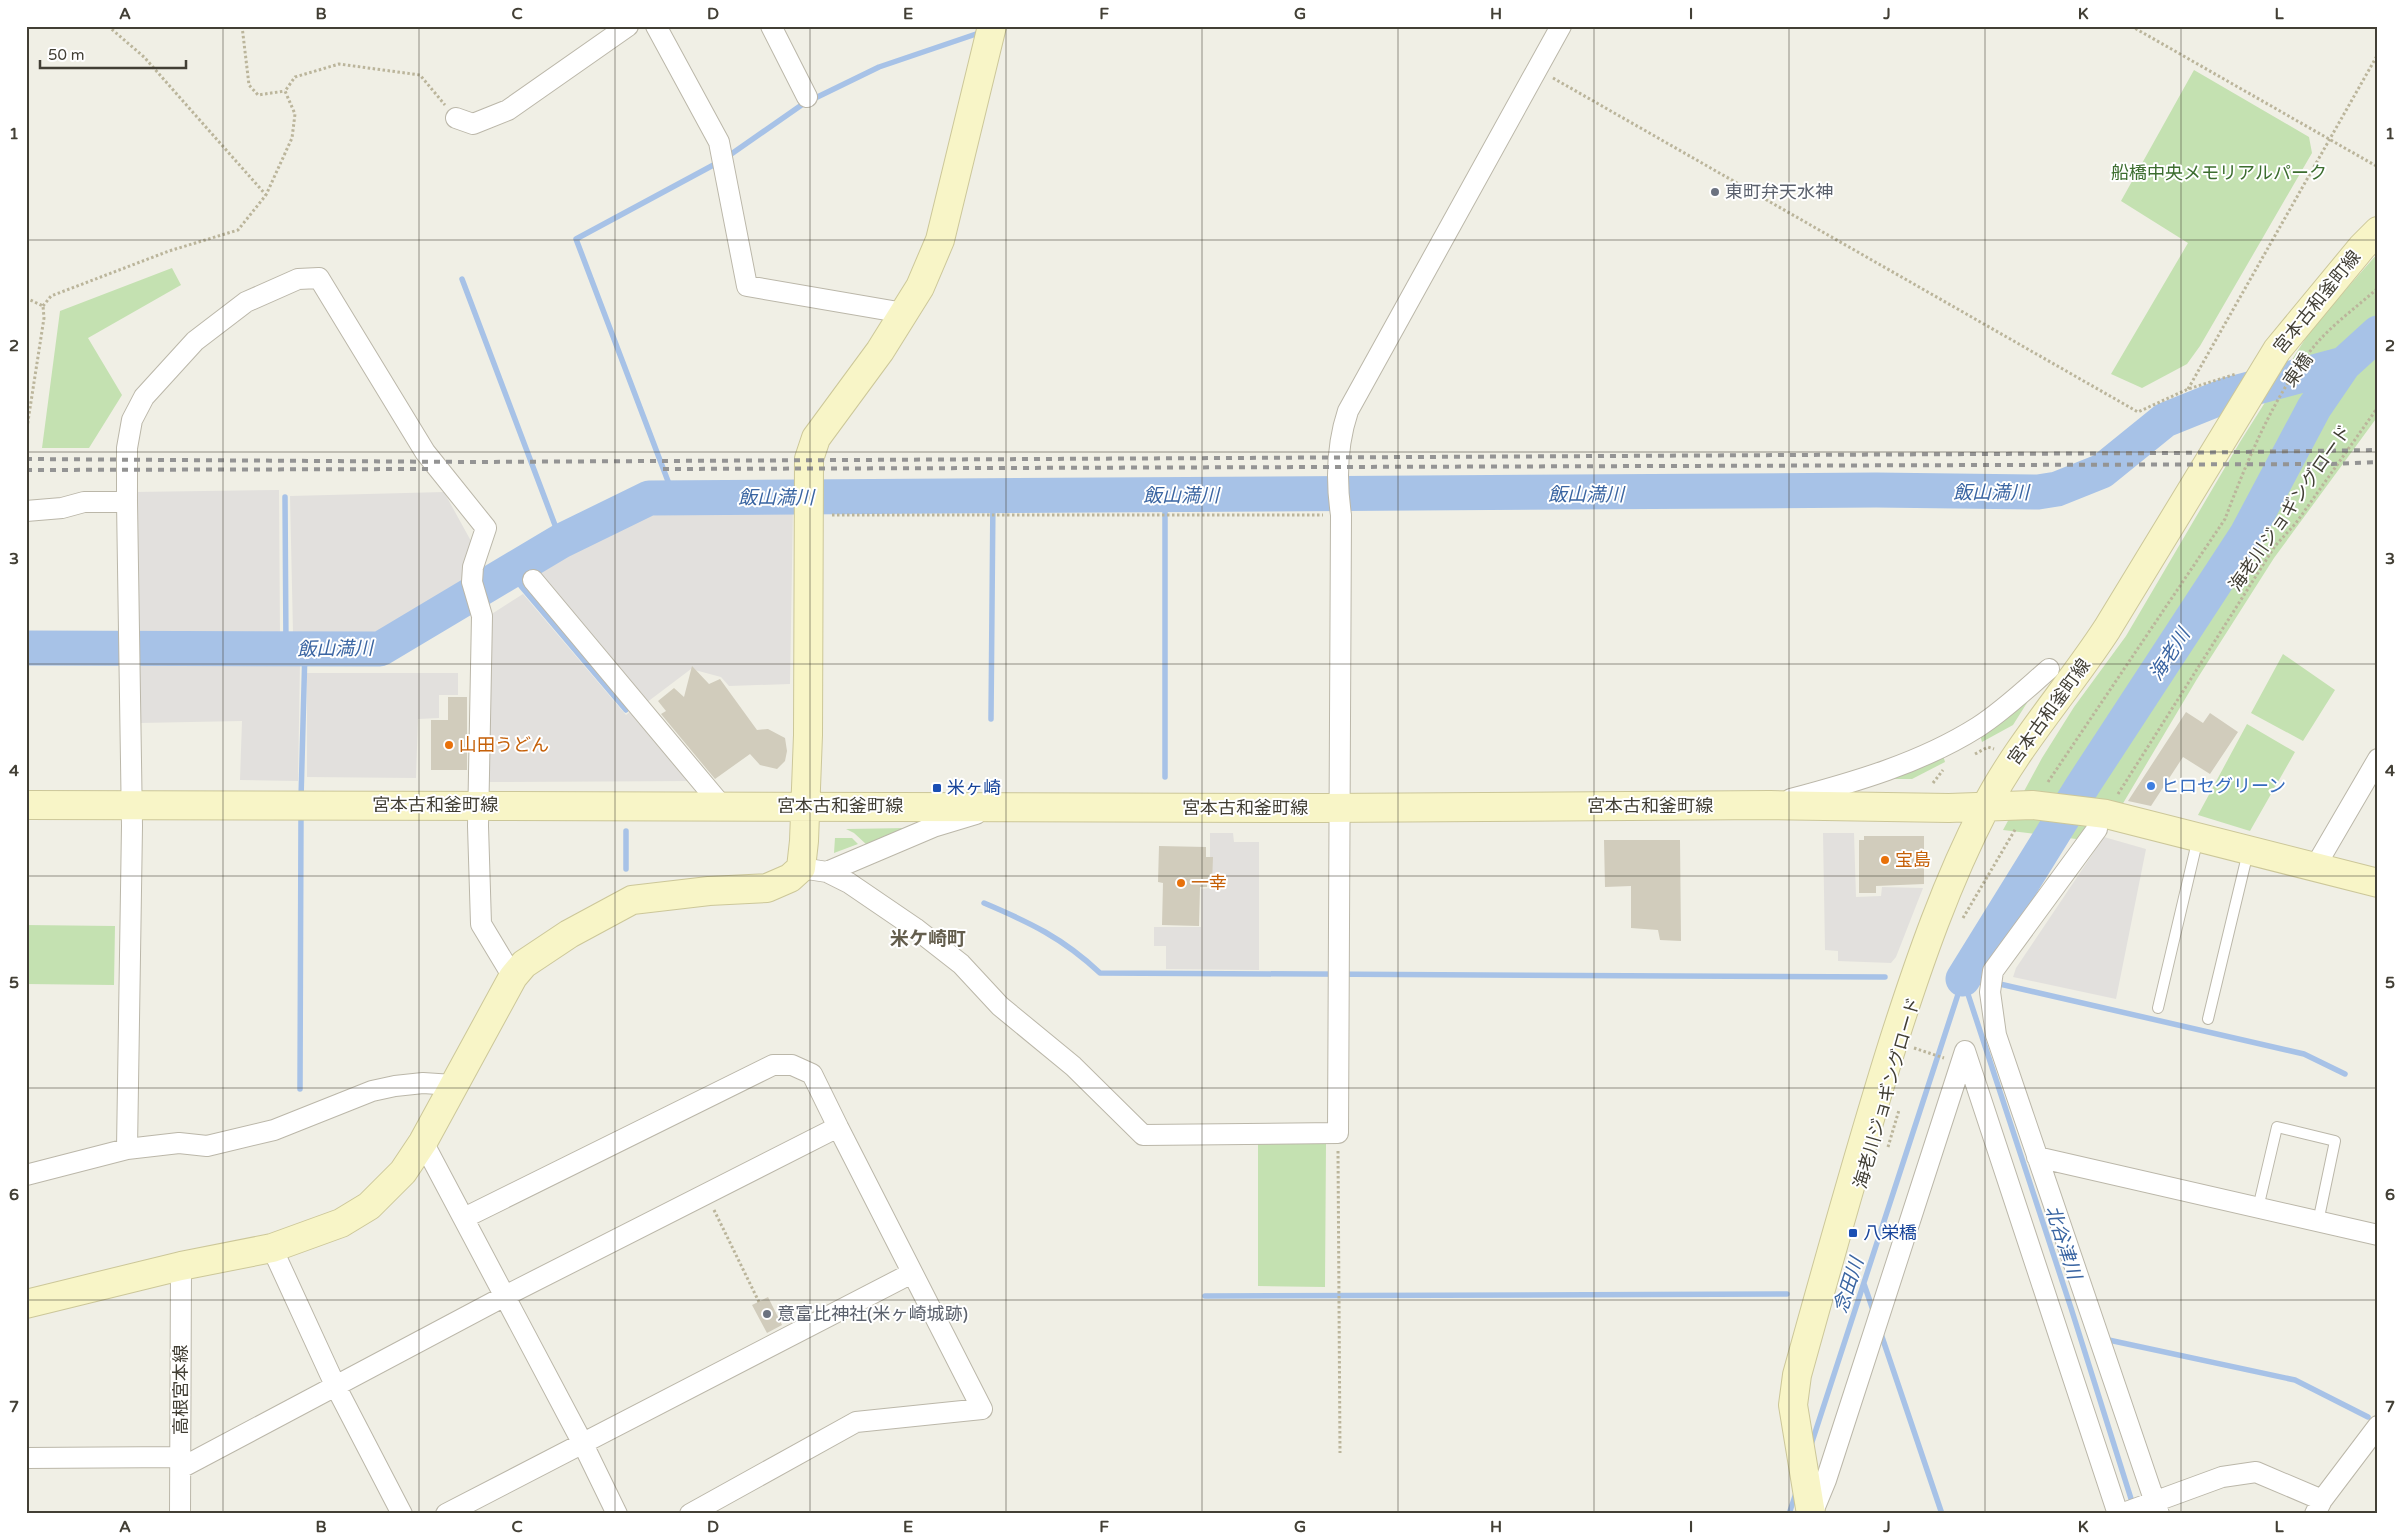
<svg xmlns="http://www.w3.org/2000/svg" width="2404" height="1540" font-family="'Varela Round','Noto Sans JP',sans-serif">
  <rect width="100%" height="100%" fill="#f0efe5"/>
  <path fill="#c4e1b1" d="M2194,70L2309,137L2312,153L2200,346L2187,364L2142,388L2111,374L2188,243L2121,201Z
    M2378,253V416L2274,558L2197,679L2100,842L2003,830L2042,758L2074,707L2126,636L2240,442L2312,328Z
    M172,268L181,285L88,338L122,395L89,448H42L60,311Z
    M2283,654L2335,690L2303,741L2251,713Z
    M2037,687L2013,725L1982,742L1979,731Z
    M2247,724L2295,752L2250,831L2198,815Z
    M1942,752L1945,762L1912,779H1887Z
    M908,828L867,845L854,833L846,829Z
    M835,838H852L858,844L834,853Z
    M26,925L115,926L114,985L26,984Z
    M1258,1143L1326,1144L1325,1287L1258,1286Z"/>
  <path fill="#e2e0dd" d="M279,490L280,636H136L134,492Z
    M444,492L471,541L461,586L373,634L293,633L290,496Z
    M645,507H793L790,684L729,686L721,677L691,669L646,703L538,575Z
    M523,594L626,715L633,709L693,781L486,782L487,617Z
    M140,658L300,662L298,781L240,780L242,721L140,723Z
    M307,673H458V695H439V718L418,719L416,778L307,777Z
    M1210,833H1233L1234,842H1259V970L1166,969V946H1154V927H1201V889L1210,888Z
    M1823,833H1854L1856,897L1881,896L1882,887L1923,888L1896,957L1891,963L1838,961V951L1825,950Z
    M2104,837L2146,849L2116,999L2013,977L2016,968Z"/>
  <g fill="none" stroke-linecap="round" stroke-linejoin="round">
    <path stroke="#a7c2e7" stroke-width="5.5" d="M727,157L803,104L879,67L982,32
      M462,279L561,541
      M285,497L286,647
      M674,497L576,239L719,162
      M509,572L626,710
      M991,719L993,495
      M1165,777V494
      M301,799L305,649
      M626,831V869
      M984,903C1029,922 1063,938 1100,973L1885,977
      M1965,976L2304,1054L2345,1074
      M1963,979L2071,1308L2133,1505
      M300,1089L301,814
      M1864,1284L1874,1313
      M1205,1296L1787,1294
      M1880,1331L1942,1514
      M2104,1339L2295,1380L2368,1417
      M1810,1448L1963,979
      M1789,1514L1797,1490"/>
    <path stroke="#a7c2e7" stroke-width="35" d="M26,648L380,649L561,541L649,498L1876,490L2038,492L2057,489L2102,471L2165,420L2227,395L2344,364
      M1963,979L2083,785L2247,534L2314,408L2344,364L2378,333"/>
  </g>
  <path fill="#d1ccbc" d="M692,666L709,684L720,679L757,730L768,729L785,738L787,751L785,761L777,769L760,765L750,754L715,779L661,714L666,711L658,701L674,688L684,697Z
    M448,697H467V770H431V720H448Z
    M2186,712L2203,723L2210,713L2238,732L2210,774L2183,757L2151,806L2128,801Z
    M1864,836H1924V884L1876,886V893H1859V840H1864Z
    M1604,840H1680L1681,941L1660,940L1658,930L1631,928V886L1605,887Z
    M1159,846L1206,847V857H1213L1212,884H1207V887H1200L1199,926L1162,925L1163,883L1158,882Z
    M768,1297L782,1325L767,1333L752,1305Z"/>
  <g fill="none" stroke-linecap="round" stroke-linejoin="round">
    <g stroke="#bbb7a9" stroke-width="12">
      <path id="lane" d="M2158,1008L2198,838
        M2208,1019L2248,852
        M2258,1208L2277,1127L2335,1141L2318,1222"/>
    </g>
    <g stroke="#bbb7a9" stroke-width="22">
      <path id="street" d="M656,26L719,142L747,286L904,313
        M771,26L807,97
        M456,118L473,124L508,110L628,26
        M26,511L62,508L84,502H127
        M533,580L722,806
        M1791,799C1855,782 1921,763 1978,727C2003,711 2026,689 2049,669
        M2097,829L1993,971L1990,992L1996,1035L2159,1514
        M2315,867L2378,759
        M801,868L827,872L849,883L915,928L961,964L1000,1006L1073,1066L1143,1135L1338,1133L1341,515C1336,481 1337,444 1348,411L1561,26
        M827,872L933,827L976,814
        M423,1142L582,1442L617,1514
        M127,1149L132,826L127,502V448L132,420L144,397L195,341L246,302L298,279L319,278L425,452L486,528L473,567L472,582L482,616L478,826L481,924L513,977
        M2037,1157L2378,1235
        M26,1175L127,1149L179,1143L207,1146L274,1130L372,1091L395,1086L423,1083L453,1085
        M464,1218L773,1065H792L812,1074L838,1127
        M272,1248L335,1385L402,1514
        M26,1458L181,1457
        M181,1468L505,1296L838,1127L982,1409L856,1422L690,1514
        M180,1514L181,1266
        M446,1514L912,1273
        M1812,1514L1826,1480L1965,1051L2118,1514
        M2121,1514L2222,1477L2256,1472L2322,1500
        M2315,1514L2322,1500L2378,1426"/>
    </g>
    <g stroke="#ccc799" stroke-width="30">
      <path id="secondary" d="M26,805L1323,808L1770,805L1949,808L2032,805L2106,814L2378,883
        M26,1304L181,1266L272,1248L341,1223L369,1206L403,1172L423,1142L513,977L524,964L569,934L632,900L709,891L767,888L790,878L801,868L804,841L808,735L809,459L816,438L880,351L920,287L940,240L992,26
        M1811,1514L1793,1405L1797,1375C1828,1263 1859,1151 1894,1040C1919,962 1947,881 1985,808C2018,744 2068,689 2107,629L2277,350L2362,247L2378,231"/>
    </g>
    <path stroke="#bbb59b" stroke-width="3" stroke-dasharray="2.5 2.5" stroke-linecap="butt" d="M108,26L144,57L266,195
      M242,26L249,85L258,95L285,91
      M2131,26L2378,167
      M1553,78L2138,412L2188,389L2236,374
      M26,298L43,306L44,318L26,434
      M43,306L51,296L169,251L238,230L266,195L292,138L295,114L285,91L295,77L339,64L420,75L445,105
      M2188,389L2378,54
      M832,515H1323
      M1975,754L1988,747L1994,749
      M2048,782L2225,519C2247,461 2275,392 2316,344C2333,324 2358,306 2378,288
      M1933,783L1943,770
      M2118,794L2275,546L2296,523L2378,407
      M1963,918L2016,828
      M1914,1048L1944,1058
      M1888,1147L1899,1110
      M1338,1151L1340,1453
      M714,1210L759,1302"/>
    <use href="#lane" stroke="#fff" stroke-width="10"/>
    <use href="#street" stroke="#fff" stroke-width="20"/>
    <use href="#secondary" stroke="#f8f5c7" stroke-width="28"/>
    <path stroke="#949494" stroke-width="4" stroke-dasharray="6 6" stroke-linecap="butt" d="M26,459L471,462L2172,453L2378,450
      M663,469L2332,464L2378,462
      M26,470L430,469"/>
  </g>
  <path fill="none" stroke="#423f35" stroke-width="1" stroke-opacity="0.55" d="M223,26V1514M419,26V1514M615,26V1514M810,26V1514M1006,26V1514M1202,26V1514M1398,26V1514M1594,26V1514M1789,26V1514M1985,26V1514M2181,26V1514M26,240H2378M26,452H2378M26,664H2378M26,876H2378M26,1088H2378M26,1300H2378"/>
  <g fill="#6b7280" stroke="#fff" stroke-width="2">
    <circle cx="1715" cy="192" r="5"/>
    <circle cx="767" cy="1314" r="5"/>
  </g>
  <g fill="#e8710a" stroke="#fff" stroke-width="2">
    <circle cx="449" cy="745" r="5"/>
    <circle cx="1885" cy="860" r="5"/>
    <circle cx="1181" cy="883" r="5"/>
  </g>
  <circle fill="#3f7fe0" stroke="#fff" stroke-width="2" cx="2151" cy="786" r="5"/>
  <g fill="#1a4fb4" stroke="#fff" stroke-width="2">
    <rect x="932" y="783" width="10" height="10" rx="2.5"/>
    <rect x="1848" y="1228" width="10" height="10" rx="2.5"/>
  </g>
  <g text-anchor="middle" stroke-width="4" stroke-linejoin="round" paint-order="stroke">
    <g font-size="18" fill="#3c6d2f" stroke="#fff">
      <text x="2219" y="179">船橋中央メモリアルパーク</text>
    </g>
    <g font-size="18" fill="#5b616d" stroke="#fff" text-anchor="start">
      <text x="1725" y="198">東町弁天水神</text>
      <text x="777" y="1320">意富比神社(米ヶ崎城跡)</text>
    </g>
    <g font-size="18" fill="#423f35" stroke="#fff">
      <text transform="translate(2317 302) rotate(-51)" y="6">宮本古和釜町線</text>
      <text transform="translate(2298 370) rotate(-55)" y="6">東橋</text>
      <text transform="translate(2290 508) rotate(-55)" y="6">海老川ジョギングロード</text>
      <text transform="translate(2049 712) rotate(-54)" y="6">宮本古和釜町線</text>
      <text x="435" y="811">宮本古和釜町線</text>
      <text x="840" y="812">宮本古和釜町線</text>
      <text x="1650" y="812">宮本古和釜町線</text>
      <text x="1245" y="814">宮本古和釜町線</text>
      <text transform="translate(1887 1093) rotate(-74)" y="6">海老川ジョギングロード</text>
      <text transform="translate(181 1390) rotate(-90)" y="6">高根宮本線</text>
    </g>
    <g font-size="18" fill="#c56008" stroke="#fff" text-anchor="start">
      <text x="459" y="751">山田うどん</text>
      <text x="1895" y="866">宝島</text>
      <text x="1191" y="889">一幸</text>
    </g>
    <g font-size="18" fill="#366cbe" stroke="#fff" text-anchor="start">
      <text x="2161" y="792">ヒロセグリーン</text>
    </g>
    <g font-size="18" fill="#164399" stroke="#fff" text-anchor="start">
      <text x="947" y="794">米ヶ崎</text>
      <text x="1863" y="1239">八栄橋</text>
    </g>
    <g font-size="19" font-style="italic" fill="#3a65a2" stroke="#fff">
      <text x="1991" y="499">飯山満川</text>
      <text x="1586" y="501">飯山満川</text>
      <text x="1181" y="502">飯山満川</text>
      <text x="776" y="504">飯山満川</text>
      <text transform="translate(335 648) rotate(-1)" y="7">飯山満川</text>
      <text transform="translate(2169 654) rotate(-57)" y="7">海老川</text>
      <text transform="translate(2064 1242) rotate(72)" y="7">北谷津川</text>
      <text transform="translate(1848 1285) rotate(-72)" y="7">念田川</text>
    </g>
    <g font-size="19" font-weight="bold" fill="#645e4e" stroke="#fff">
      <text x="928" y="945">米ケ崎町</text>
    </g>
  </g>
  <rect width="2404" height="1540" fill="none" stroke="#ffffff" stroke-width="55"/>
  <path d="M40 60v8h146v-8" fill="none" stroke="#423f35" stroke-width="2.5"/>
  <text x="48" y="60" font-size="15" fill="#423f35" stroke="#ffffff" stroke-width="4" paint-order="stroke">50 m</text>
  <rect x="28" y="28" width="2348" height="1484" fill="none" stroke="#423f35" stroke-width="2"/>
  <g font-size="16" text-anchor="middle" font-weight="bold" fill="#423f35">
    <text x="125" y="19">A</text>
    <text x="321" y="19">B</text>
    <text x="517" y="19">C</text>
    <text x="713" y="19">D</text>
    <text x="908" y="19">E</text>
    <text x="1104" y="19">F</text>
    <text x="1300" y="19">G</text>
    <text x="1496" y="19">H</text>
    <text x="1691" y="19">I</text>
    <text x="1887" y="19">J</text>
    <text x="2083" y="19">K</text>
    <text x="2279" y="19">L</text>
    <text x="14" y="139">1</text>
    <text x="2390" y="139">1</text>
    <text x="14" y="351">2</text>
    <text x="2390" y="351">2</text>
    <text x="14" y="564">3</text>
    <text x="2390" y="564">3</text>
    <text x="14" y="776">4</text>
    <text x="2390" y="776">4</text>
    <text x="14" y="988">5</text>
    <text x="2390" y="988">5</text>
    <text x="14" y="1200">6</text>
    <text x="2390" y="1200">6</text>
    <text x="14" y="1412">7</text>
    <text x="2390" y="1412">7</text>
    <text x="125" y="1532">A</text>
    <text x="321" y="1532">B</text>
    <text x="517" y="1532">C</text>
    <text x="713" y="1532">D</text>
    <text x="908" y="1532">E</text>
    <text x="1104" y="1532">F</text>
    <text x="1300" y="1532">G</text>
    <text x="1496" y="1532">H</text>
    <text x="1691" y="1532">I</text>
    <text x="1887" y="1532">J</text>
    <text x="2083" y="1532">K</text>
    <text x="2279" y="1532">L</text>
  </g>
</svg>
